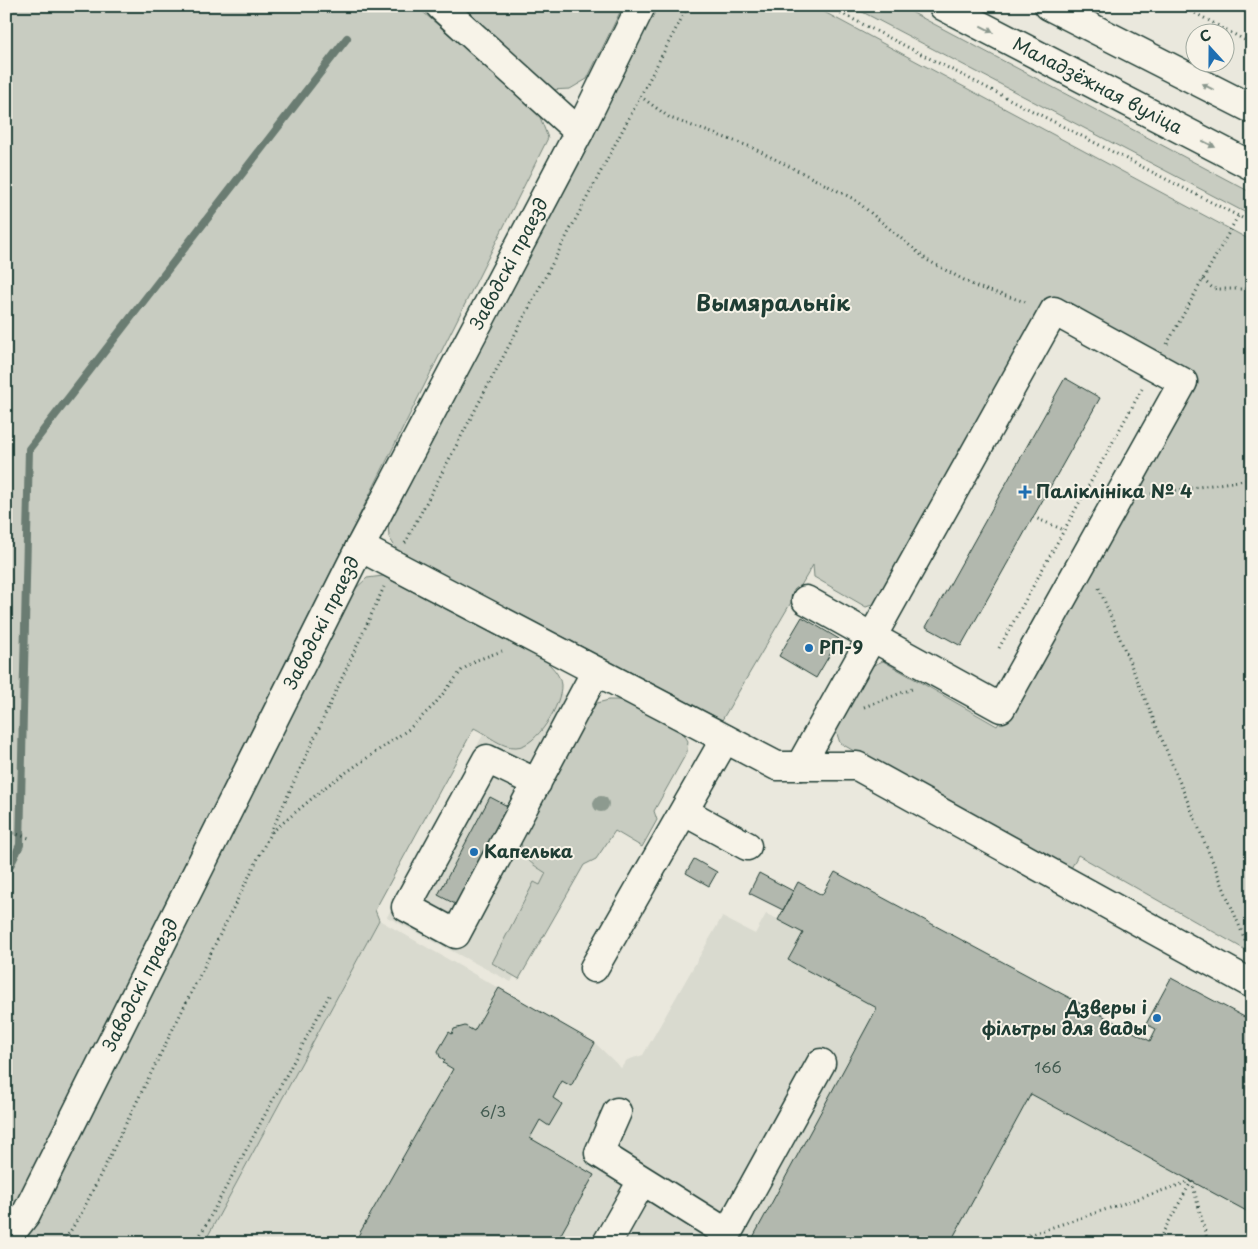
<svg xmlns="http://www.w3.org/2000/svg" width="1258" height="1249" font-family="'Playpen Sans',sans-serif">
  <rect width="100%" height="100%" fill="#eae8dd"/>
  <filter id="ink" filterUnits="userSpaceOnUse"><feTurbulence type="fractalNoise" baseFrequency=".02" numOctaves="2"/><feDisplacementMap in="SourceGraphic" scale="10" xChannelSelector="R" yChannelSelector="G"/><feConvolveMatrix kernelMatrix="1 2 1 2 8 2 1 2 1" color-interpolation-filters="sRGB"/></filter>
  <g filter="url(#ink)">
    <path fill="#d9dacf" d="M517,670L641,736L511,982L387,917Z
      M835,872L1149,1041L1156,1030L1146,1024L1171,978L1252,1021V1243H204L379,920L595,1043L621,1068L627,1060L643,1055L722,917L755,934L766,914L778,919L798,882L822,895Z"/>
    <path fill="#c8ccc1" stroke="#74847a" d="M6,6H416L520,96L540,117L548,138L13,1208L6,1217Z
      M469,6H623L587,79L570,89L550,90L463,16Z
      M654,6H813L1252,241L1251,953L1078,855L1068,874L840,743L834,725L864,669L883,661L997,726L1027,678L1193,378L1045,298L875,604L866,607L814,577L813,565L722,720L397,550L389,537L388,522Z
      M851,6H900L1252,193V216Z
      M383,576L547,662C554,669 560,675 561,685C562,704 537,747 516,747C501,748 487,734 474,728L375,910L379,920L204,1243H22L39,1220L354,590L367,578Z
      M609,700H620L683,733L688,741L687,752L654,811L657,820L642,847L615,831L596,859L584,865L519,979L492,963L534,882L540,885L546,873C529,862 525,861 520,839L587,711L597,703Z"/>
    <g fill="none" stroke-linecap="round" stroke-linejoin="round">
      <path stroke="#6a7c72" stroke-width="8" d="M6,874L20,845L29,449L347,38"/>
    </g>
    <path fill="#b2b8ae" stroke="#1f3d34" d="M1065,378L1100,398L961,646L926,627Z
      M802,617L839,639L816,678L779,656Z
      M490,797L511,808L459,906L438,895Z
      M694,859L717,872L709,886L686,873Z
      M835,872L1150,1041L1156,1029L1146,1024L1171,978L1252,1021V1214L1031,1094L950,1243H750L877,1008L788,960L803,933L778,920L798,882L822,895Z
      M759,873L793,891L783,910L749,893Z
      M499,988L595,1043L571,1086L562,1081L553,1098L562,1104L549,1126L540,1120L530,1138L594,1175L556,1243H354L453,1069L443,1063L445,1060L440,1057L438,1051L449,1032L452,1034L454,1029L465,1026L474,1031Z"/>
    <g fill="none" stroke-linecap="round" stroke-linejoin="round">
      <g stroke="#1f3d34" stroke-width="31">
        <g id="minor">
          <path d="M440,6L579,132"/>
          <path d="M360,547L777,766H857L1252,984"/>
          <path d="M800,766L872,637L1001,708L1183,382L1054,311L872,637L806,600"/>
          <path d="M537,783L487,759L406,907L456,934L596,671"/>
          <path d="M685,812L747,846"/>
          <path d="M594,968L725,739"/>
          <path d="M617,1112L599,1153L727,1233"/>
          <path id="s1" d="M6,1240L26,1214L360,547L579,132L641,6"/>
          <path d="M607,1243L642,1181"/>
          <path d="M722,1243L821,1063"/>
        </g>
      </g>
      <g stroke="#1f3d34" stroke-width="31">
        <g id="major">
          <path id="s2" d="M943,6L1252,166"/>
          <path d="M1049,6L1252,109"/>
        </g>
      </g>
      <path stroke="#1f3d34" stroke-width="3" stroke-dasharray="1 4" stroke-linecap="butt" d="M827,6L1252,223
        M1182,6L1252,44
        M640,96L670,118L751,147L854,199L927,260L977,287L1029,303
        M1203,280L1214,289H1252
        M1167,344L1238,216
        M1151,494L1252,479
        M1033,517L1064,530
        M405,543L688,6
        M1099,588L1251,954
        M999,648L1142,389
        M864,707L912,689
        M272,832L328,785L409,729L434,705L462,670L477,660L502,651
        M13,833L29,838
        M1192,1182L1208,1243
        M63,1243L81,1214L270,834L384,587
        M196,1243L331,992
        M1005,1243L1191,1181
        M1157,1243L1191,1182"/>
      <use href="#minor" stroke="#f7f3e8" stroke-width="28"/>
      <use href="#major" stroke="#f7f3e8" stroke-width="28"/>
    </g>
    <circle fill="#8d9a8f" cx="601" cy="804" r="8"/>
    <defs><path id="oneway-solid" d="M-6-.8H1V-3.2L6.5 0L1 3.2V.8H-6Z" transform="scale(1.25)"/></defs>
    <g fill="#8b988e">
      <use href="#oneway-solid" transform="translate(987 29) rotate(27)"/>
      <use href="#oneway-solid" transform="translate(1208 87) rotate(-153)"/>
      <use href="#oneway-solid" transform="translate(1209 144) rotate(27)"/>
    </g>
  </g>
  <g fill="#1f6fb2" stroke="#f7f3e8" stroke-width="2">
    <path d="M1022.5 484.5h5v5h5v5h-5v5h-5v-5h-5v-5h5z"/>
    <circle cx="809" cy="648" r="5"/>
    <circle cx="474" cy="852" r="5"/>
    <circle cx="1157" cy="1018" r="5"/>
  </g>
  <g text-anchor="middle" stroke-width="4" stroke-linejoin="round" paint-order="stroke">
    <g font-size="15" fill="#445c52">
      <text x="1048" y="1073">166</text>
      <text x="493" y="1117">6/3</text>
    </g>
    <g font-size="18" fill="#1f3d34" stroke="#f7f3e8">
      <text dy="6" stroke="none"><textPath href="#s2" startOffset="174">Маладзёжная вуліца</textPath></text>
      <text dy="6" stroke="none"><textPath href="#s1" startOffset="1099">Заводскі праезд</textPath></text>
      <text dy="6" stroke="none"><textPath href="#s1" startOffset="694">Заводскі праезд</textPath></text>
      <text dy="6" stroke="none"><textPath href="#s1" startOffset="289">Заводскі праезд</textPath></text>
    </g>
    <g font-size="18" font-weight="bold" fill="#1f3d34" stroke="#f7f3e8" text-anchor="start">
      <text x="1036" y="498">Паліклініка № 4</text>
      <text x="819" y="654">РП-9</text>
      <text x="484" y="858">Капелька</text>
      <text x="1147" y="1014" text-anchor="end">Дзверы і<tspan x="1147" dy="21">фільтры для вады</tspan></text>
    </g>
    <g font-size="22" font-weight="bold" fill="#1f3d34" stroke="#f7f3e8">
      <text x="773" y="311">Вымяральнік</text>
    </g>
  </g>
  <rect width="1258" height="1249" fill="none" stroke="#f7f3e8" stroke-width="25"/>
  <rect x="12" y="12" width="1233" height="1224" fill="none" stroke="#1f3d34" stroke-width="2" filter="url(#ink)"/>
  <g transform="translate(1210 48) rotate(339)"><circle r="24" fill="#f7f3e8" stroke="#a1aaa0"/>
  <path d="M0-4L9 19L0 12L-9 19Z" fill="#1f6fb2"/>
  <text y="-8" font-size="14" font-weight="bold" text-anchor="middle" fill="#1f3d34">С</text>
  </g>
</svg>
